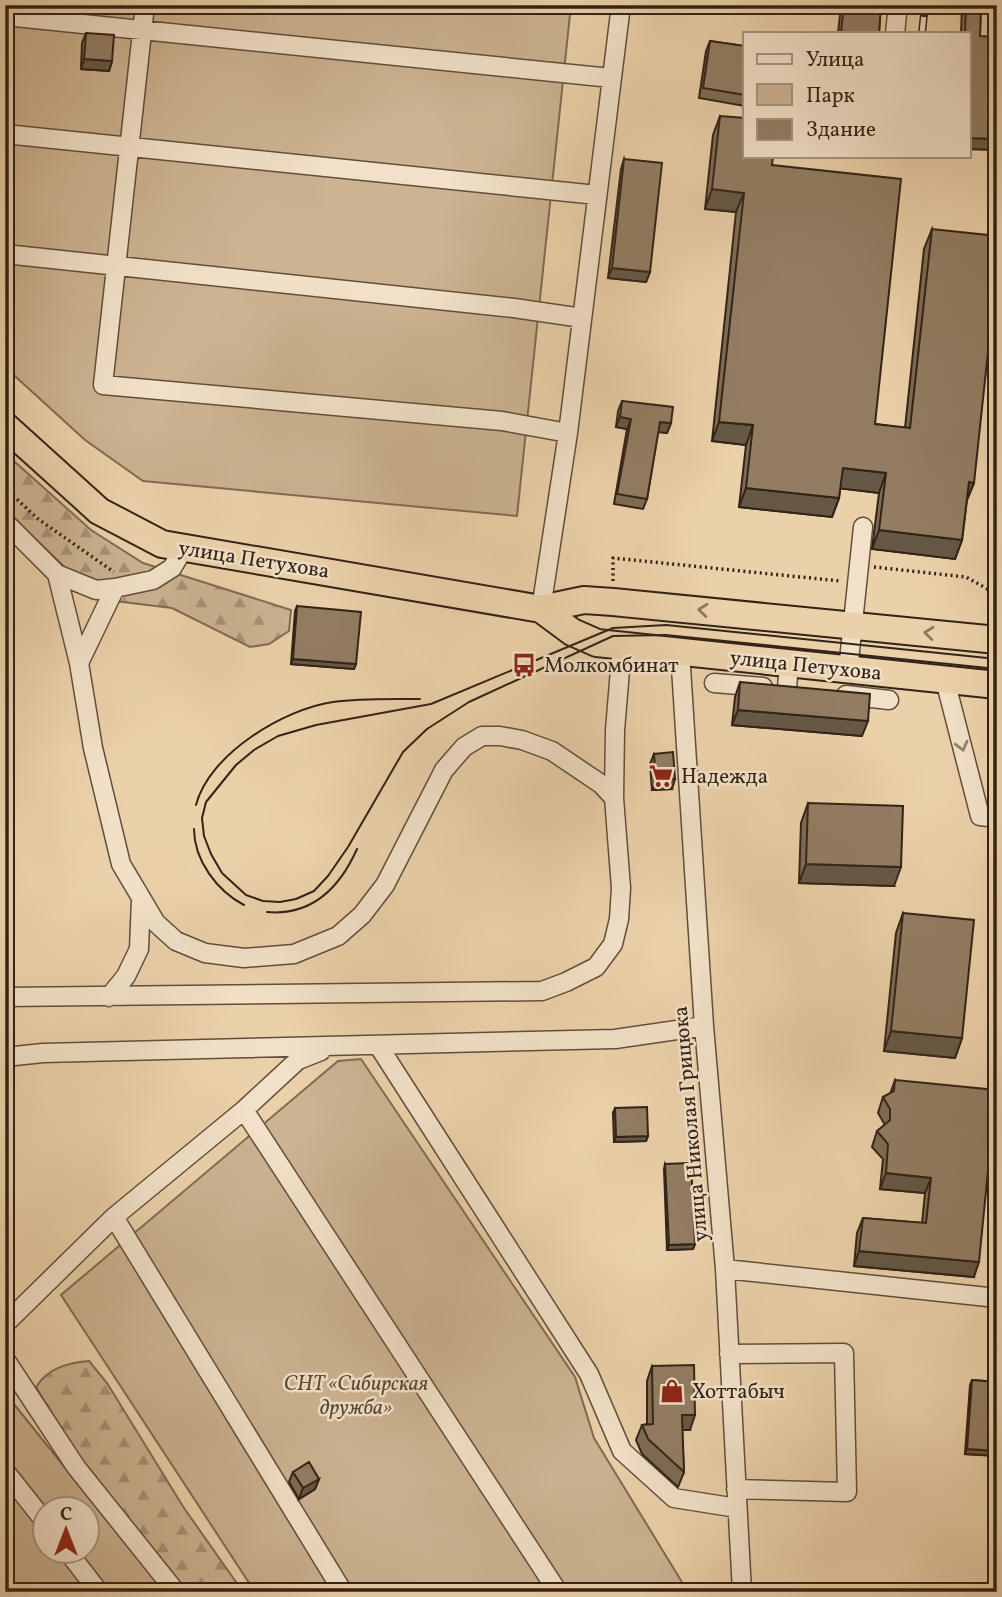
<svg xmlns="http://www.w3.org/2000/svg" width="1002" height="1597" font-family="Vollkorn,serif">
  <defs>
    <pattern id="forest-firs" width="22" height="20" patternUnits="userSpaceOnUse" patternTransform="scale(1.75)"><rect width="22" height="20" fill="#ccb391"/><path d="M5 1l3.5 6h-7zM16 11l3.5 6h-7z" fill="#a69175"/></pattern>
  </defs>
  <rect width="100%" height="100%" fill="#ebd1aa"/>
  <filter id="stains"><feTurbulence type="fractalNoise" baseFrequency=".00286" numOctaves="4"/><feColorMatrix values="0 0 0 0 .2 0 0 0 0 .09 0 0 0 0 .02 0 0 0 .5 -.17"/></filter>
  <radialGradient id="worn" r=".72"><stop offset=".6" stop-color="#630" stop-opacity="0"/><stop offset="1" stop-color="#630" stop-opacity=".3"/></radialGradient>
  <path fill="url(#forest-firs)" stroke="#7f6b54" stroke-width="2" d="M5,453L91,530L143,563L291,610L289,631L269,644L250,647L172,608L98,599L5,510Z
    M89,1361L107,1383L184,1508L243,1592H186L78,1458L36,1387C48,1368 67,1363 89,1361Z"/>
  <path fill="#ccb391" stroke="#7f6b54" stroke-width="2" fill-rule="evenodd" d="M5,5H571L517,516L143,481L85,440L5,367Z
    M361,1059L575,1377L594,1438L688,1592H255L61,1295L338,1061Z
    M5,1393L165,1592H5ZM46,1510H88V1552H46Z"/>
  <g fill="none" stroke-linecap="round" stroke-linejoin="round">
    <g stroke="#604e3c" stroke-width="21">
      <path id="minor" d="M145,5L103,385L502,421L568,433
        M5,16L611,78
        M895,33L898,5
        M5,134L597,195
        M5,254L514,308L582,318
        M5,522L57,574L79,663L93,748L121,864L156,923L176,941L205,953L244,958L294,954L338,936L362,915L385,885L444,770L464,747L482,736H500L522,740L552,751L601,784L614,798L621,888L619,919L613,944L596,967L566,982L542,991L5,997
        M57,574L96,590L115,588L153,580L172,568L184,548
        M541,609L568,433L621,5
        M680,652L704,1026L725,1269L742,1592
        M79,663L115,588
        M848,670L863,527
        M945,680L980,816L997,818
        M714,683L763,687
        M787,688L789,664
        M846,695L889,700
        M614,798L615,730L622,646
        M109,997L126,976L139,949L141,899
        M378,1045L589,1374L622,1451L674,1498L737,1508
        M5,1057L43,1053L615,1039L704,1026
        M244,1110L558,1592
        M114,1217L343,1592
        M725,1269L997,1298
        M5,1324L114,1217L244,1110L298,1060L321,1051
        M729,1354L844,1353L847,1492L736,1489
        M5,1359L76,1467L176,1592
        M5,1471L46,1523
        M68,1552L99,1592"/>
    </g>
    <g stroke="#322317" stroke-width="30">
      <path id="highway" d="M5,426L99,511L162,544L541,609L584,600L613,602L997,640
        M541,609L572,632L597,643L997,685"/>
    </g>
    <path stroke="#322317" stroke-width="3.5" stroke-dasharray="2 3.5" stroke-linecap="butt" d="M5,488L38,519L114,572
      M874,567L966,577L991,591H997
      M613,581V558L840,581"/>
    <use href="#minor" stroke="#f2e1c8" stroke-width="18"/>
    <use href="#highway" stroke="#ebd1aa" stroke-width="26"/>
    <path stroke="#322317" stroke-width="2" d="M997,659L666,625L613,628L431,704L316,725L278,736L254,750L236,765L206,802L202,818L204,836L211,854L222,873L246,895L263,901L280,902L296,899L314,891L328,876L348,847L403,752L427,729L469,702L613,636L666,635L997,669
      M196,805C209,754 284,709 333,702C361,698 391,699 420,699
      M194,829C194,860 217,891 244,905
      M267,912C312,916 340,887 357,849"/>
    <g stroke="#322317" stroke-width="8">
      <path id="rail" d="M922,33L925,5"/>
    </g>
    <use href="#rail" stroke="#f2e1c8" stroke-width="5" stroke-dasharray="16" stroke-linecap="butt"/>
  </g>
  <path fill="#7e6c55" stroke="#322317" stroke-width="2" d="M841,5H881L879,33H838Z
    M962,5H981L980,36L994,47L997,48V150L969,149V33H961Z
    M86,33L112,61L109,71L81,69L82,43Z
    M710,41L745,46V106L699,98L706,51Z
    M720,116L772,165L875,424L905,428L924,249L932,229L974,483L967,500L962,540L955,559L872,549L879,493L840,488L839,498L832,517L739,507L746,445L712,441L736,212L705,209L713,135Z
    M624,159L650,272L646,282L608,278L621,169Z
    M622,401L671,423L667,433L658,432L647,499L643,509L614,504L627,429L616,427L618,411Z
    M297,606L356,664L354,669L291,664L295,611Z
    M740,682L862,736L732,725L735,697Z
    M654,754L672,789L652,790L650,764Z
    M808,803L894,886L799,883L801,823Z
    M997,829V874H991Z
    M903,913L962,1038L955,1058L884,1051L896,933Z
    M895,1080L974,1277L854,1266L857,1233L863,1218L922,1223L925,1193L880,1189L883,1159L872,1147L877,1131L885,1125L878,1113L883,1097L890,1094Z
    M615,1108L648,1136L646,1141L614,1142L613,1113Z
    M665,1164L695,1244L693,1249L667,1250L664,1169Z
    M652,1366L690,1430H682L684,1472L678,1487L642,1454L636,1440L642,1425L647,1424V1381Z
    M972,1380L997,1382V1456L965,1454L970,1385Z
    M293,1472L319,1479L315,1489L299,1499L289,1482Z"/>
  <path fill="#665845" stroke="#322317" stroke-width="2" d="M84,59L112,61L109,71L81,69Z
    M969,138L997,139V150L969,149Z
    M712,189L744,193L736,212L705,209Z
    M612,268L650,272L646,282L608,278Z
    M620,417L631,419L627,429L616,427Z
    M660,422L671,423L667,433L657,432Z
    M719,422L753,425L746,445L712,441Z
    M843,468L886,473L879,493L836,488Z
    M969,482L974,483L966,502Z
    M746,488L839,498L832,517L739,507Z
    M879,530L962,540L955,559L872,549Z
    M293,659L356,664L354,669L291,664Z
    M738,710L868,721L862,736L732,725Z
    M675,779L672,789L652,790L656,780Z
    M806,864L901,867L894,886L799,883Z
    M993,868L997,869V874H991Z
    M891,1031L962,1038L955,1058L884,1051Z
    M648,1136L646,1141L614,1142L616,1137Z
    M886,1173L931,1178L925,1193L880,1189Z
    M695,1244L693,1249L667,1250L669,1245Z
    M859,1251L979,1262L974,1277L854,1266Z
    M682,1415H695L690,1430H676Z
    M967,1449L997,1451V1456L965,1454Z
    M319,1479L315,1489L299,1499L303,1488Z"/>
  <path fill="#927d63" stroke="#322317" stroke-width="2" d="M844,5H881L879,33H841Z
    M966,5H981L980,36L995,37L994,47L997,48V139L969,138V33H965Z
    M86,33L114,35L112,61L84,59Z
    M710,41L745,46V95L703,88Z
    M720,116L745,118V156H773L772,165L901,179L875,424L910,428L932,229L997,236V268L974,483L969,482L962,540L879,530L886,473L843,468L839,498L746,488L753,425L719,422L744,193L712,189Z
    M624,159L662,163L650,272L612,268Z
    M622,401L673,407L671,423L660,422L647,499L617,494L631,419L620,417Z
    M297,606L361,612L356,664L293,659Z
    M740,682L870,694L868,721L738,710Z
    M673,752L675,779L656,780L654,754Z
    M808,803L903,806L901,867L806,864Z
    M997,839V869L993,868Z
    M903,913L974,920L962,1038L891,1031Z
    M895,1080L996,1090L979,1262L859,1251L863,1218L926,1223L931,1178L886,1173L888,1144L877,1131L890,1120V1109L883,1097L894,1091Z
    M647,1107L648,1136L616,1137L615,1108Z
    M691,1163L695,1244L669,1245L665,1164Z
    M694,1365L695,1415H682L684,1472L648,1439L642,1425L653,1424L652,1366Z
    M972,1380L997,1382V1451L967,1449Z
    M309,1462L319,1479L303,1488L293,1472Z"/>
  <defs><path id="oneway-chevron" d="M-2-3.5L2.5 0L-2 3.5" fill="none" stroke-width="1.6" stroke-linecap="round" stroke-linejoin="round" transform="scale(1.75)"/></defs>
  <g stroke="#8e7a60">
    <use href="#oneway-chevron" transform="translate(703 610) rotate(-174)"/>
    <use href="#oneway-chevron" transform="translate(929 633) rotate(-174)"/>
  </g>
  <use stroke="#928270" href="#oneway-chevron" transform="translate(962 746) rotate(76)"/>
  <defs>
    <g id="bus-bare" transform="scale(1.89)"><path d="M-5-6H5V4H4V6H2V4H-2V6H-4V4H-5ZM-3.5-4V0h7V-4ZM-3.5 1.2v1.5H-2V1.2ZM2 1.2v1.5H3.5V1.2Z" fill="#8f2418" stroke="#f2e1c8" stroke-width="2.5" paint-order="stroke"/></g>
    <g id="supermarket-bare" transform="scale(1.89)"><path d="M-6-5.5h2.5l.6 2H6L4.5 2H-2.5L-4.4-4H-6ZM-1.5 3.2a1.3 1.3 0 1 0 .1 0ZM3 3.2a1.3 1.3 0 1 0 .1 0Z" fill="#8f2418" stroke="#f2e1c8" stroke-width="2.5" paint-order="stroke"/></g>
    <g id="shop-bare" transform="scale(1.89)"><path d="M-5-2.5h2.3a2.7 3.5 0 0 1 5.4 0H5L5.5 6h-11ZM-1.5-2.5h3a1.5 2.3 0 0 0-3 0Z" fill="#8f2418" stroke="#f2e1c8" stroke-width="2.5" paint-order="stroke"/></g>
  </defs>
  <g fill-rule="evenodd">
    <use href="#bus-bare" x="524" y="665"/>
    <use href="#supermarket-bare" x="661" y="776"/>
    <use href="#shop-bare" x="672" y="1391"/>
  </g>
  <g text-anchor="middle" stroke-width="5" stroke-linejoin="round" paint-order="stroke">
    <g font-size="21" fill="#322317" stroke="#f2e1c8">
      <text transform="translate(254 559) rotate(9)" y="7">улица Петухова</text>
      <text transform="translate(806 665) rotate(6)" y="7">улица Петухова</text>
      <text transform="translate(690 1124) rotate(-95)" y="7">улица Николая Грицюка</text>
    </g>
    <g font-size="21" fill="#322317" stroke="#f2e1c8" text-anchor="start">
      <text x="544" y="672">Молкомбинат</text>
      <text x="681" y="783">Надежда</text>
      <text x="692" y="1398">Хоттабыч</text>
    </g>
    <g font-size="21" font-style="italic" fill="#584736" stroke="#f2e1c8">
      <text x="356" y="1390">СНТ «Сибирская<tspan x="356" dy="24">дружба»</tspan></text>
    </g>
  </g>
  <rect width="1002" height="1597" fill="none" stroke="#ebd1aa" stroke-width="28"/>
  <rect x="7" y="7" width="988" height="1583" fill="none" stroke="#322317" stroke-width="3.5"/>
  <rect x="14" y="14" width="974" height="1569" fill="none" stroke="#322317" stroke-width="2"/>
  <rect x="743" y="32" width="228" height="126" fill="#f2e1c8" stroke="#a59581" stroke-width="2"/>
  <rect x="757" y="54" width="35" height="10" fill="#f2e1c8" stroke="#a59581" stroke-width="2"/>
  <text x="806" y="66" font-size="21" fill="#322317">Улица</text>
  <rect x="757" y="84" width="35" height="21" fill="#ccb391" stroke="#a59581" stroke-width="2"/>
  <text x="806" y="102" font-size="21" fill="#322317">Парк</text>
  <rect x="757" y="119" width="35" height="21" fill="#927d63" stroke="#a59581" stroke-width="2"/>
  <text x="806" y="136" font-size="21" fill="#322317">Здание</text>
  <g transform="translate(66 1530)"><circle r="33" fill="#f2e1c8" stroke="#a59581" stroke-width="2"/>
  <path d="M0-5L12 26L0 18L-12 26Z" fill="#8f2418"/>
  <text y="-10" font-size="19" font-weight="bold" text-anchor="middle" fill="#322317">С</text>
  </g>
  <rect width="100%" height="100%" filter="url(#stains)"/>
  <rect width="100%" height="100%" fill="url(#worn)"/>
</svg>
